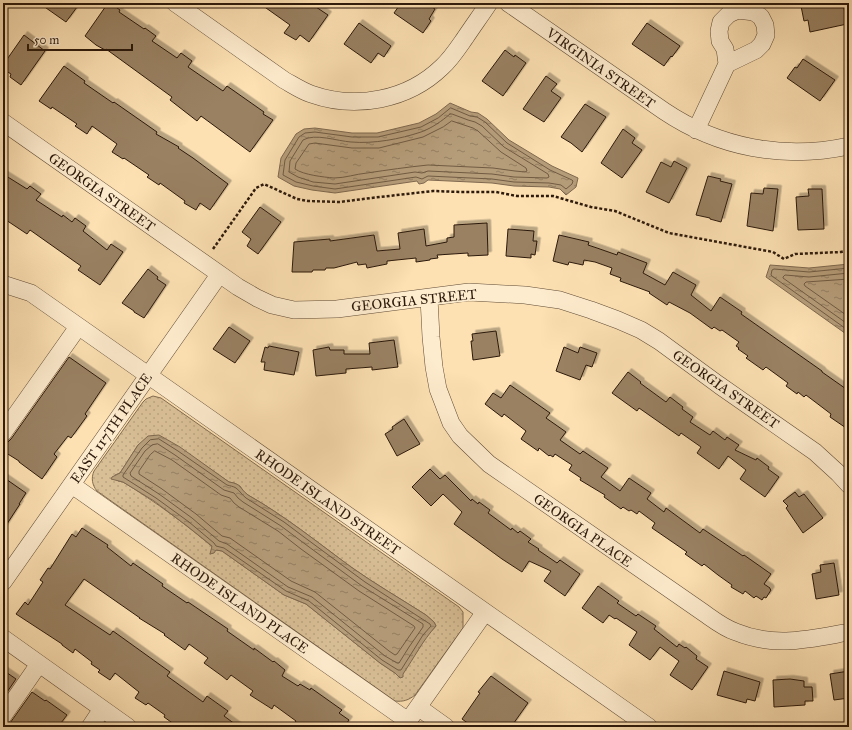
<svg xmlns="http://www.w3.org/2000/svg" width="852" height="730" font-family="'IM FELL Great Primer',serif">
  <defs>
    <pattern id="grass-dots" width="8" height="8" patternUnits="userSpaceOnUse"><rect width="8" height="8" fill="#d9bf96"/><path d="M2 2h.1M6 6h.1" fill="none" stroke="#baa480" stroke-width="1.8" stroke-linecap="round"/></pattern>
    <pattern id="water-ripples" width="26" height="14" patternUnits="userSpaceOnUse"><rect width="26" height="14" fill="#b69d7a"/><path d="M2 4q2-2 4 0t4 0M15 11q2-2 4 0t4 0" fill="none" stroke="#947f62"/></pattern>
    <filter id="shadow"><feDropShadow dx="3.5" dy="-3.5" stdDeviation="0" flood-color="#0004"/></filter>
  </defs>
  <rect width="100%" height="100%" fill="#fde1b3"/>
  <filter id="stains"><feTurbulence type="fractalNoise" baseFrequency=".005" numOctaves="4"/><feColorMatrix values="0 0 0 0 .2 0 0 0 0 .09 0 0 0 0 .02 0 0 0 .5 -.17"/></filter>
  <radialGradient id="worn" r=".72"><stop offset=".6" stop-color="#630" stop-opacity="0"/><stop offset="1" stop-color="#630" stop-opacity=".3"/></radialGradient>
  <path fill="url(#grass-dots)" stroke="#826c50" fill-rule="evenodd" d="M153,396L161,398L459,607L463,612V628L415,695C409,700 403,702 395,701L97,491C92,485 91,478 94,471L143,402L146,399ZM138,445L206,466L229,482L234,483L240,486L244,492L248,495C285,516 317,542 351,567C375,584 401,599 426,615L434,622L436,626L426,637L400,678L395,673L380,663L306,604L284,595L222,551L216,550C187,525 156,502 123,482L118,481L115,475L120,473Z"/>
  <path fill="url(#water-ripples)" stroke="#7f684e" d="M450,103L471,112L478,113L487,119L509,140L552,166L578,178L576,187L566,195L560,189L549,187L514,186L492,183L428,180L424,183L419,184L417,181L335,193L312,190L294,186L278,177L281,158L296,134L304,129L315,128L352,133H377L419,123L436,114Z
    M849,264V336L766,277L770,265L809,268Z
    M159,435L180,447L229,482C242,484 239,488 248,495C285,516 317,542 351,567C375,584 401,599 426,615L434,622L436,626C423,640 414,658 403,674V677L400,678L395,673L380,663L306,604L284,595L222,551L216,550L214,553L210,554L212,546L187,526L154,501L123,482L111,479L112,477L120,473L138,445L148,436Z"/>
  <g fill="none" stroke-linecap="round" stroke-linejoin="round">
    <path stroke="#715b42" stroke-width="1" d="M451,108L470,116L477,117L485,122L507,143L550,170L572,180L573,181L572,184L566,189L561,185L549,183L514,182L492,179L428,176L422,179L416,177L335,189L313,186L296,182L283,175L285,160L299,137L305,133L315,132L352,137H378L421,127L438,118Z
      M450,114H452L468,120L475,122L482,126L504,147L548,174L549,177L547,178L514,177L492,174L428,171L422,173L415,172L335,184L313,182L298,177L289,172L290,161L303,140C315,133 337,141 351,142C374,144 400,139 421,132C432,128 442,121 450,114Z
      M452,121L473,128L478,131L501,152L526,168L527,171L525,172L515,171L493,168L428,165C408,167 387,170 367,173C356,174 345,178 334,178C323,177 304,175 295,169L296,163L309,144L315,143L352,148H379L423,137L443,127Z
      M849,268L809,272L774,269L772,270L771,275L772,276L849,331
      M849,273L809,277L785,275L783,277V278L849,325
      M849,279L806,282L804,284L805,286L849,317
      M159,439L178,451L227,485C230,486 233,486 236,488C240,491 242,495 246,498L284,522L308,540L365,582L430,624L431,626L423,635L401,670H398L382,660L309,601L286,591L224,548L216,546L214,543L189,522L156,498L123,477V475L142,448L150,440Z
      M158,444L175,455L224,490L234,493L238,498L243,502L281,526L305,544L362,586L423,624V627L409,647L399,663H397L385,656L312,597L288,587L227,544L219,541L192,518L159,494L131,476L130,473L145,451L152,445Z
      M155,451L172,460L221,495L230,498L234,503L239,507L278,531L301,549L359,591L414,626L415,628L397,654L395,655L389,651L315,592L291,581L230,538L222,536L196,514L162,489L139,474V471L150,455Z"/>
  </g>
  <path fill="#998162" stroke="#2c190b" filter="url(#shadow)" d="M39,3H80L66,22Z
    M108,3H110L120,10L119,12L144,29L145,28L156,36L152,41L177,58L181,53L192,61L188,67L223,91L227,86L264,112L263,114L273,120L250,152L201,116L197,121L170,100L172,97L106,49L105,50L96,45L85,36Z
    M259,3H310L328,15L309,42L300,35L296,40L284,33L290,25Z
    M401,3H426L435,9L429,19L431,21L423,33L394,13Z
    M819,3H843L847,24L810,32L808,20L804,21L801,6Z
    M359,23L391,46L384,57L378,53L371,63L344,44Z
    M647,23L680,46L672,57L671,56L664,66L632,44Z
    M24,35L45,51L21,85L10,77L11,74L3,69V65Z
    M505,50L514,57L515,55L526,63L503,96L482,81Z
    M803,59L835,80L820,101L787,78L795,67L797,68Z
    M64,66L85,81L84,83L113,103L114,102L157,132L156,134L179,147L178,148L193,158L228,184L210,210L200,203L196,210L184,203L185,201L160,183L159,185L147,177L149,175L124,158L123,159L112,152L117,144L92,126L87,134L75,126L77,124L52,107L51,109L39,101Z
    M546,76L557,84L551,91L561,98L544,122L523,109Z
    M585,104L606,117L582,152L571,143L561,137Z
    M623,129L635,138L632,143L642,150L622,178L601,163Z
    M674,161L687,168L669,203L646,192L661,162L671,167Z
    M3,174L27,189L30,186L41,194L36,200L62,217L63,215L72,222L75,218L86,226L83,231L107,250L111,244L123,252L100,285L78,270L81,266L30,230L27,234L3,218Z
    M708,176L721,179L720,181L732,184L721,222L710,219V218L696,215Z
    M764,188L778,189L773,231L747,226L751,193L763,194Z
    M808,189H822L824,229L798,230L796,197L809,196Z
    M260,207L281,222L258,254L247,246L251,239L242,232Z
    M487,223L488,255L468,256V253L437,255L438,258L430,259V260L416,262V258L387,261V264L367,268L366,264L358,265L357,262L334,268H326L325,270H313L312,272H292L294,242L330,239V241L374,235L377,251L400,249L398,233L424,229L426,246L447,242V238L454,237V225Z
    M508,229L534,231L533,241H537L535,255L531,254V258L506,256Z
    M559,235L589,242L588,245L597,248L617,255L618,252L647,263L643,273L665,285L673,272L696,285L691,295L711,311L720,297L742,312L741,314L822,371V372L849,391V430L830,417L831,414L806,395L804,397L798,392L797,394L786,386L788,383L766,367L763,370L746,358L748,356L738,349L739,348L736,346L739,342L722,330L720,331L714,327L712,329L690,313L669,302L667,305L649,293L650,292L620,281L621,278L610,274L612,268L595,262L584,260L583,265L569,262L568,265L553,261Z
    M148,269L158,277L157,279L166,285L144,318L134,312V311L122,303Z
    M229,327L250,341L235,363L213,349Z
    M496,331L500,356L473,360L471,341H473L472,334Z
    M394,340L398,367L372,370V367L346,369V373L316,376L313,350L329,347L330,350H344V354H370L369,343Z
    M269,346L299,352L294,375L264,370L265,362H261L265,347L268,348Z
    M564,347L578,353L580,347L597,353L592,367L586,365L580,380L556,371Z
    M69,357L106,383L85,414L87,416L71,438L68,436L54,454L57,457L42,479L19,462V461L3,451V445L5,443L8,442L11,439Z
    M628,372L641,382L640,383L666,402L670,397L683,407L682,409L693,417L690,422L710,435L713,431L725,440L727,437L739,445L735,450L756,460L757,458L769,467L768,469L779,477L765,497L740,479L746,470L728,456L719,469L697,453L701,447L681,433L679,436L639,408L637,411L612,393Z
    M510,385L550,413L546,418L566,432L560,440L580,454L583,451L608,468L601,477L620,491L629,478L651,493L647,499L664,512L666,508L700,533L703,529L743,556L744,555L771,574L764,584L770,588V589L771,590L766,598L764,597L762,600L756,596L754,598L745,591L743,594L731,587L732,585L718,575L704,564L702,566L685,554L687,552L652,528L655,523L639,511L637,514L631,510L629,511L623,507L621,509L604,497L605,495L580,480L581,478L569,470L572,465L555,454L553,457L550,455L549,456L539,448L538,451L521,439L526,431L504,414L502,417L485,404L493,393L501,398Z
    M404,419L420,444L397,456L385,434L393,429L392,427Z
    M430,469L440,479L445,475L471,501L472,499L478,504L479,502L490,510L488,513L511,530L512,528L518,533L520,531L531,539L528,542L539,549L538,550L557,563L560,560L580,574L565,596L544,581L551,571L529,561L522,572L502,559L454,524L462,512L443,494L431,506L412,487Z
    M3,477L26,493L19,504H20L3,530Z
    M795,492L799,497L804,494L823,518L803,533L786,508L788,506L783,501Z
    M82,528L108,545L107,547L131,566L133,563L163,584L162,586L187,603L188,602L228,629L227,631L254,650V648L273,662L274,661L285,670L282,676L298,686L300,684L310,690L311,688L342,710L339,713L349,720L344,727H292L296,721L274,705L272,709L250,695L253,691L231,675L227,680L222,676L204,663L208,658L189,644L185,650L164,635L165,634L139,618H140L84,579L65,605L110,635L113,631L170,672L167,676L203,702L207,696L228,711L224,716L239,727H178L164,717L165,715L148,703L146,705L135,698L139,692L115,673L110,680L98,672L100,670L91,664L92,662L75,649L73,653L62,645V644L16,614L25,602L28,605L43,582L40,580L48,568L50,569L72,534L76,537Z
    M834,563L839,595L816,599L812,574L821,572L820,565Z
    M598,586L619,601L617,603L636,616L638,614L656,626L654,629L677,647L679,644L685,648L686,647L697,656L696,659L708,667L692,690L670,675L679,661L660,647L650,660L629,645L637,632L616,618L615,619L609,615L603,623L582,608Z
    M3,670L16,679L3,698Z
    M724,671L760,682L755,701L747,699L746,703L717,695Z
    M849,671V698L834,700L830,674Z
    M491,676L528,703L511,727H473L462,719L480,693L478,692Z
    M790,679L804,681V687H812L813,701H805V705L774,707L773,680Z
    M32,692L45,701L46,700L67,715L58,727H16L10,723Z"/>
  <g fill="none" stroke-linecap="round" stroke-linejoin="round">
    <g stroke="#604b35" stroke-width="18">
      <path id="minor" d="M175,3L284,80C293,85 302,91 311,94C356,110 408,100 442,67C451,59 458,48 465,38C473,26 481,15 489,3
        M508,3L664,111C719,148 784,160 849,146
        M3,122L238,287L257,298L272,305L294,310L337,309L469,292L525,295L560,300L591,310L618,320L641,330L659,341L719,385L815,452L838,473L849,485
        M696,130L727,64L725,49L720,41L719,31L721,22L729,14L738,10L754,12L761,17L765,25L766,35L762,44L756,50L727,64
        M3,284L31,293L649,727
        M429,298L431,337L434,367L438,389L451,423L460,436L489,464L704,613C714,620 724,628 736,632C775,648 809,639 849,632
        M3,433L78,327
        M72,485L408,721
        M3,582L219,275
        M3,638L128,727
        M418,707L446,727
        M3,716L39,664
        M90,727L102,709
        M404,727L485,612"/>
    </g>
    <path stroke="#2c190b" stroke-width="2.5" stroke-dasharray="3 2" stroke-linecap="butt" d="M213,249L256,188L264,184L297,199L308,201L340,202L371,198L433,191L460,192H496L517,196H553L591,207L615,211L669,233L773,252L784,259L795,254L841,252L849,250"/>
    <use href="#minor" stroke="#feecce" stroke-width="17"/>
  </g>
  <g text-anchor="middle" stroke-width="3.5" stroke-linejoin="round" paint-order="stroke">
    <g font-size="14" fill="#2c190b" stroke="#feecce">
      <text transform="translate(601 68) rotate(35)" y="5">VIRGINIA STREET</text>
      <text transform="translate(102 192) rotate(35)" y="5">GEORGIA STREET</text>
      <text transform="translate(414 300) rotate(-6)" y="5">GEORGIA STREET</text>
      <text transform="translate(726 389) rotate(35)" y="5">GEORGIA STREET</text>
      <text transform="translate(111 428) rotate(-55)" y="5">EAST 117TH PLACE</text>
      <text transform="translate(328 502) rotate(35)" y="5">RHODE ISLAND STREET</text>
      <text transform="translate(583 530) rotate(35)" y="5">GEORGIA PLACE</text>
      <text transform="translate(240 603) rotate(35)" y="5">RHODE ISLAND PLACE</text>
    </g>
  </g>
  <rect width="852" height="730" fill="none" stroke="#fde1b3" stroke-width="16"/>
  <rect x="4" y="4" width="844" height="722" fill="none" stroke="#2c190b" stroke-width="2"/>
  <rect x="8" y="8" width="836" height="714" fill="none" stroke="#2c190b"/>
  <path d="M28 44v6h104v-6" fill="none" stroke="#2c190b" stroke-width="2"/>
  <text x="34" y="44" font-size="12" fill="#2c190b" stroke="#feecce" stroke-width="3" paint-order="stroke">50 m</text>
  <rect width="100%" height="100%" filter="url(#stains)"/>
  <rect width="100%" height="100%" fill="url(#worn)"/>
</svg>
